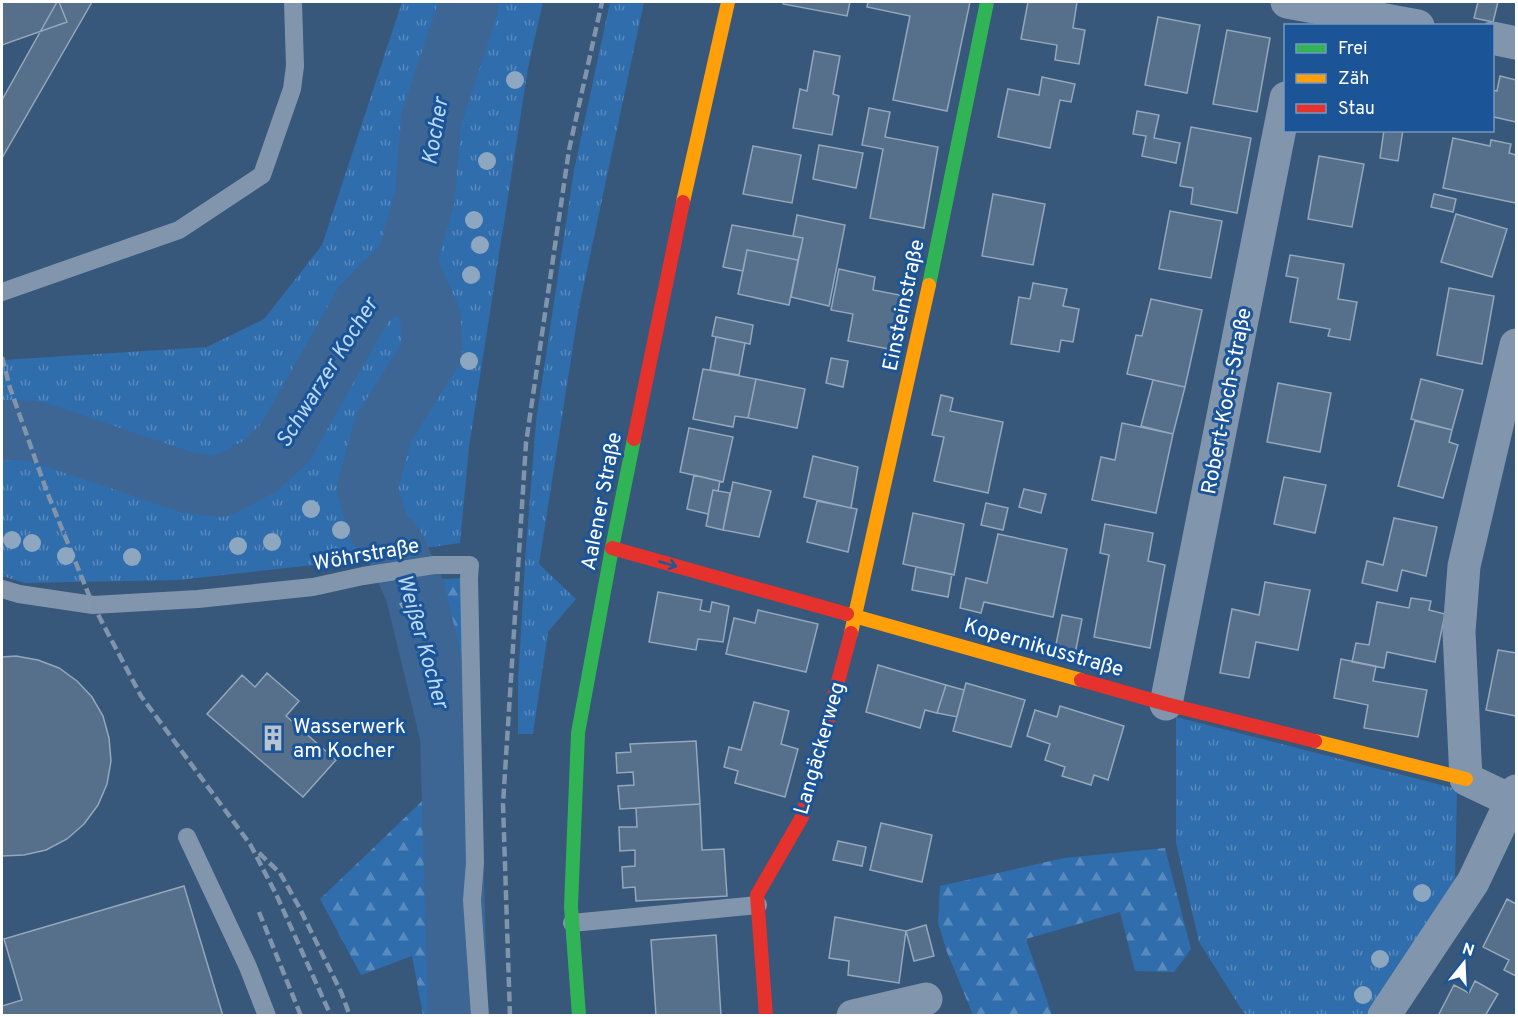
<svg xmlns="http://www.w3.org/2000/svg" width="1518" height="1017" font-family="Overpass,sans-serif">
  <defs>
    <pattern id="grass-tufts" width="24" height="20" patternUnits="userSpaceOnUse" patternTransform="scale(1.5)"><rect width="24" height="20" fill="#306dac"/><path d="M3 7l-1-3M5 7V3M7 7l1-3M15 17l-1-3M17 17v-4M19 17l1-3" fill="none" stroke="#598abd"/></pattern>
    <pattern id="forest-firs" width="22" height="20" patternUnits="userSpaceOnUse" patternTransform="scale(1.5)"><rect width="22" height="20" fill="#306dac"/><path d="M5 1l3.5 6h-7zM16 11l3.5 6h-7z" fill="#598abd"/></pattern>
  </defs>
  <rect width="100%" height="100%" fill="#37577b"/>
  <path fill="url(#grass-tufts)" d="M402,2H543L528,68L469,447L460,543L404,551L359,560L178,580L25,583L2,576V360L207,347L264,319L322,245Z
    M610,2H644L579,308L539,564L576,599L548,632L533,734H518V682L525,562L536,421L574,170Z
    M1176,717L1457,789L1455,883L1368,1015H1245L1199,942L1176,843Z"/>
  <path fill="url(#forest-firs)" d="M466,578L471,863L463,872V1000L466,1015H423L412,956L361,975L320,899L443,781L425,580Z
    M1165,848L1191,949L1174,972L1135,971L1120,912L1026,939L1052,1015H973L947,952L938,923L940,886L1064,858Z"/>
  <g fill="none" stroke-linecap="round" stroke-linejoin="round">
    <path stroke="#3d6694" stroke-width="60" d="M406,262L431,318L432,352L383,429L367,489L379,528L395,547L415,591L450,736L458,1016
      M2,430L35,431L186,482L220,487L260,466L285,443L363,305L406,262L425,197L431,120L467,11L468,2"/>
  </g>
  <path fill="#566f8b" stroke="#94a7bb" stroke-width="1.5" d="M2,2H59L67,22L2,45Z
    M57,2H92L2,158V100Z
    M783,2H850L847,16L783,4Z
    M868,2H970L947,111L893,100L910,16L867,7Z
    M1028,2H1077L1073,28L1085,30L1079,64L1055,60L1057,45L1021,39Z
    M1478,2H1498L1493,22L1474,18Z
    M1158,17L1200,25L1187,93L1145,85Z
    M1227,30L1270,38L1257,112L1213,104Z
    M814,51L840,56L833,94L839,96L832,135L793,128L800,89L807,91Z
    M1500,76L1516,80V122L1494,117L1493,124L1492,90L1497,91Z
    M1042,77L1075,84L1071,102L1060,100L1050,148L998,137L1008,89L1039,95Z
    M869,108L890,112L885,137L938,147L924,228L870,218L883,149L862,145Z
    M1137,111L1159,115L1154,138L1180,143L1176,163L1142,156L1146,136L1133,134Z
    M1191,127L1251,138L1237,213L1191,204L1193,188L1180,186Z
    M1384,130H1403L1398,161L1380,158Z
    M1453,138L1490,146L1491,140L1511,144L1509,153L1516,155V203L1443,188Z
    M819,145L863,153L856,188L813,179Z
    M753,146L801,155L792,203L743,194Z
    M1319,156L1364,164L1352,227L1308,219Z
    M993,194L1045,204L1033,265L982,256Z
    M1434,194L1456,199L1453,212L1431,207Z
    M1170,211L1222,221L1211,278L1159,269Z
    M1456,214L1507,229L1492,277L1441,262Z
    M797,215L845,225L829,306L791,297L803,238L793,236Z
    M732,225L803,238L798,260L747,250L743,271L723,267Z
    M747,250L798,260L789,305L738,294Z
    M1290,255L1344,264L1338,299L1357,302L1350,340L1328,336L1330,329L1290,322L1298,278L1286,276Z
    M839,269L875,277L873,290L905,296L894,350L848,341L853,314L831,310Z
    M1033,283L1067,289L1063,306L1079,309L1073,342L1061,340L1059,352L1011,344L1019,297L1030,299Z
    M1449,288L1494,296L1482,364L1437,355Z
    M1151,299L1202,310L1185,387L1127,374L1136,335L1142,336Z
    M716,317L753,325L750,344L712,336Z
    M716,337L745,343L739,375L710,370Z
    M831,358L848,361L843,387L826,383Z
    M703,369L756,379L748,418L735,416L733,427L693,419Z
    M756,379L805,389L797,428L748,418Z
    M1421,379L1463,390L1452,430L1411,419Z
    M1153,380L1185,387L1173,434L1141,426Z
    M1278,383L1331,393L1320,452L1267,442Z
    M941,395L953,398L950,411L1003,422L988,493L934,481L944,437L932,435Z
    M1415,421L1452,430L1449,442L1458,445L1443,498L1398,486Z
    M1122,423L1173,434L1156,513L1092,500L1101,457L1115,460Z
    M689,428L733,437L723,482L680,472Z
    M813,456L858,467L851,508L804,497Z
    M694,475L720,481L718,491L713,490L708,514L687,509Z
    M1284,477L1326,485L1315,533L1274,524Z
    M733,482L771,491L759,537L723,530Z
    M1024,489L1046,494L1041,513L1019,507Z
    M713,490L730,493L723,530L706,526Z
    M817,501L857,509L848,552L807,542Z
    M986,503L1008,508L1003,530L981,525Z
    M913,513L964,524L954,575L903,564Z
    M1394,518L1437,527L1426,576L1402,570L1397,591L1362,583L1367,561L1383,565Z
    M1105,524L1153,533L1148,561L1165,565L1150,648L1094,637L1109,555L1100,553Z
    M998,534L1067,549L1053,617L984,602L981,613L960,608L966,578L987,583Z
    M916,567L952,574L948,597L912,590Z
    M1265,582L1310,590L1298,650L1256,642L1249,678L1220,673L1232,609L1259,615Z
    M658,592L702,600L700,610L710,612L712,602L729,606L723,642L698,639L696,650L649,642Z
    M1411,598L1431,601L1429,610L1445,614L1435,662L1387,652L1384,668L1352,662L1356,643L1369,645L1377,602L1409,608Z
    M407,600L412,609L405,612L400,604Z
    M758,610L818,624L806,672L726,654L734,618L755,623Z
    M1062,615L1082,619L1074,659L1054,654Z
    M1498,650L1516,653V716L1486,710Z
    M16,656L38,660L59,668L77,681L92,697L103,716L109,738L111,761L107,784L98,805L84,824L67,839L46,850L24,855L2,856V657Z
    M1341,659L1376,666L1373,681L1427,690L1418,737L1364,728L1368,705L1334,698Z
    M878,665L946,685L937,713L925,710L920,728L866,712Z
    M267,673L299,701L286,716L336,760L303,797L207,714L242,675L255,687Z
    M966,683L1025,700L1011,747L953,731Z
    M946,685L964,690L957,717L937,713Z
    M754,702L789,711L781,744L798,749L785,797L735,783L738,771L724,767L729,747L741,750Z
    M1060,706L1124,726L1108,780L1094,775L1091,785L1062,776L1065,767L1045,760L1050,744L1027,736L1035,710L1057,717Z
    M696,741L700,804L620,809L618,786L634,785L633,772L617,773L616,753L631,752L630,744Z
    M700,804L702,850L724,849L727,896L636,901L635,887L623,888L622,867L635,866V850L620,851L619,827H637L636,808Z
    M881,823L932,835L922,882L870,870Z
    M838,841L866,847L862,866L833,860Z
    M184,886L223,1016H2V1006L22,1000L4,939Z
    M1507,899L1516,904V976L1504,970L1509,960L1483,947Z
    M835,917L906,931L899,983L848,975L849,961L829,958Z
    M926,925L934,956L914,961L906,931Z
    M716,935L721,1016H656L651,940Z
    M1475,981L1498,994L1485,1016H1438L1454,985L1469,993Z"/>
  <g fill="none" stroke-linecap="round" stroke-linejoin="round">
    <path stroke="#8196ad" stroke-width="18" d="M2,292L179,230L262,175L292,89L295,66L293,2
      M2,589L19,594L93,605L198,599L313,587L363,576L434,565H470L469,578L475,863L472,900L480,1016
      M187,837L248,967L267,1016
      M572,923L758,905"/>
    <path stroke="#8196ad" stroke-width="33" d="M1287,2L1418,26
      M1492,38L1516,43
      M1166,704L1286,98
      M1512,801L1466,779L1459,632L1464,566L1516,345
      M853,1016L926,999
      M1384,1016L1473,882L1516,791"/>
    <path stroke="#30b455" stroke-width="14" d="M929,285L987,2
      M579,1016L571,907L578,733L612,548L634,439"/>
    <path stroke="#ff9f0a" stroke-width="14" d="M683,202L728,2
      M847,614L1081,680
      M851,633L929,285
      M1315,741L1466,779"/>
    <path stroke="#e5322d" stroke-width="14" d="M634,439L683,202
      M612,548L847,614
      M1081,680L1166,704L1315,741
      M766,1016L757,895L802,817L851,633"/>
    <path stroke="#8094ab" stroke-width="4.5" stroke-dasharray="10 4.5" stroke-linecap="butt" d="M2,357L10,388L47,492L93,605L141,696L250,844L276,894L331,1016
      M259,853L280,873L298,905L341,992L350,1016
      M259,912L301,1016
      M510,1016L503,804L526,443L569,150L602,2"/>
  </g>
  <g fill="#8ea7c1">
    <circle cx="515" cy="80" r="9"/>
    <circle cx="487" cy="161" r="9"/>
    <circle cx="474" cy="220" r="9"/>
    <circle cx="480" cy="245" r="9"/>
    <circle cx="471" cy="275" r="9"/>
    <circle cx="469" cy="361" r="9"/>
    <circle cx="311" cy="509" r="9"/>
    <circle cx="341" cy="530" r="9"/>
    <circle cx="12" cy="540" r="9"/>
    <circle cx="272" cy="542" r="9"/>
    <circle cx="32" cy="543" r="9"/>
    <circle cx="238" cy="546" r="9"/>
    <circle cx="66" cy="556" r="9"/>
    <circle cx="132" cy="557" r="9"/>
    <circle cx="1422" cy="893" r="9"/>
    <circle cx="1380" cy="959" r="9"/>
    <circle cx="1363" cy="995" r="9"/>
  </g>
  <defs><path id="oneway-shaft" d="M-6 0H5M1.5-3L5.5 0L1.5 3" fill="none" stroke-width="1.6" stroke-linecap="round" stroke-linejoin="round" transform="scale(1.5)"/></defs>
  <use stroke="#1c5a94" href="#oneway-shaft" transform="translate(668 564) rotate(16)"/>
  <defs>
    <g id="building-bare" transform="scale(2.07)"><path d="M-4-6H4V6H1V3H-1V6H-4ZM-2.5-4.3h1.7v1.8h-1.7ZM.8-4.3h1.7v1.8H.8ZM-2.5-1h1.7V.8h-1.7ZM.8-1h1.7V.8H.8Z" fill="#b9c4d1" stroke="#1b5597" stroke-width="2.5" paint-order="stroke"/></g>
  </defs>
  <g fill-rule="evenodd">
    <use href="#building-bare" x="273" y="738"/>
  </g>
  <g text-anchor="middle" stroke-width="6" stroke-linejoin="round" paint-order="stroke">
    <g font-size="21" fill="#fff" stroke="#1b5597">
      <text transform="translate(903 305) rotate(-78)" y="7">Einsteinstraße</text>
      <text transform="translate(1226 401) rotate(-79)" y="7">Robert-Koch-Straße</text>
      <text transform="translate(601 501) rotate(-79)" y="7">Aalener Straße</text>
      <text transform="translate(366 554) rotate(-10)" y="7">Wöhrstraße</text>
      <text transform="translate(1044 647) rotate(16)" y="7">Kopernikusstraße</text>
      <text transform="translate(819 748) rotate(-74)" y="7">Langäckerweg</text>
    </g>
    <g font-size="21" fill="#fff" stroke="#1b5597" text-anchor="start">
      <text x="293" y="733">Wasserwerk<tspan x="293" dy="24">am Kocher</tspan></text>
    </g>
    <g font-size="22" font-style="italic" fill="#bbd8f7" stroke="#1b5597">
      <text transform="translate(434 131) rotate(-80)" y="8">Kocher</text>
      <text transform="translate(326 372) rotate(-58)" y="8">Schwarzer Kocher</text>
      <text transform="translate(424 641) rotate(74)" y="8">Weißer Kocher</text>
    </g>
  </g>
  <rect width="1518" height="1017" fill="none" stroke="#ffffff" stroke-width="6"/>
  <rect x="1284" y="24" width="210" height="108" fill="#1b5597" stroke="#7699c1" stroke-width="1.5"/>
  <rect x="1296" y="44" width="30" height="9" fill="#30b455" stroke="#7699c1" stroke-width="1.5"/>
  <text x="1338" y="54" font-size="18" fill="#ffffff">Frei</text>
  <rect x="1296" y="74" width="30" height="9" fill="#ff9f0a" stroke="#7699c1" stroke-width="1.5"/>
  <text x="1338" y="84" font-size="18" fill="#ffffff">Zäh</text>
  <rect x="1296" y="104" width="30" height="9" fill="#e5322d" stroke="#7699c1" stroke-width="1.5"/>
  <text x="1338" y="114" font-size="18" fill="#ffffff">Stau</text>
  <g transform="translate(1464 963) rotate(18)" stroke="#1b5597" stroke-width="4.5" paint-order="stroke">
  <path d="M0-4.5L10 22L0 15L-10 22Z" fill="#ffffff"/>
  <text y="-9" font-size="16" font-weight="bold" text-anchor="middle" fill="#ffffff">N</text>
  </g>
</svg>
